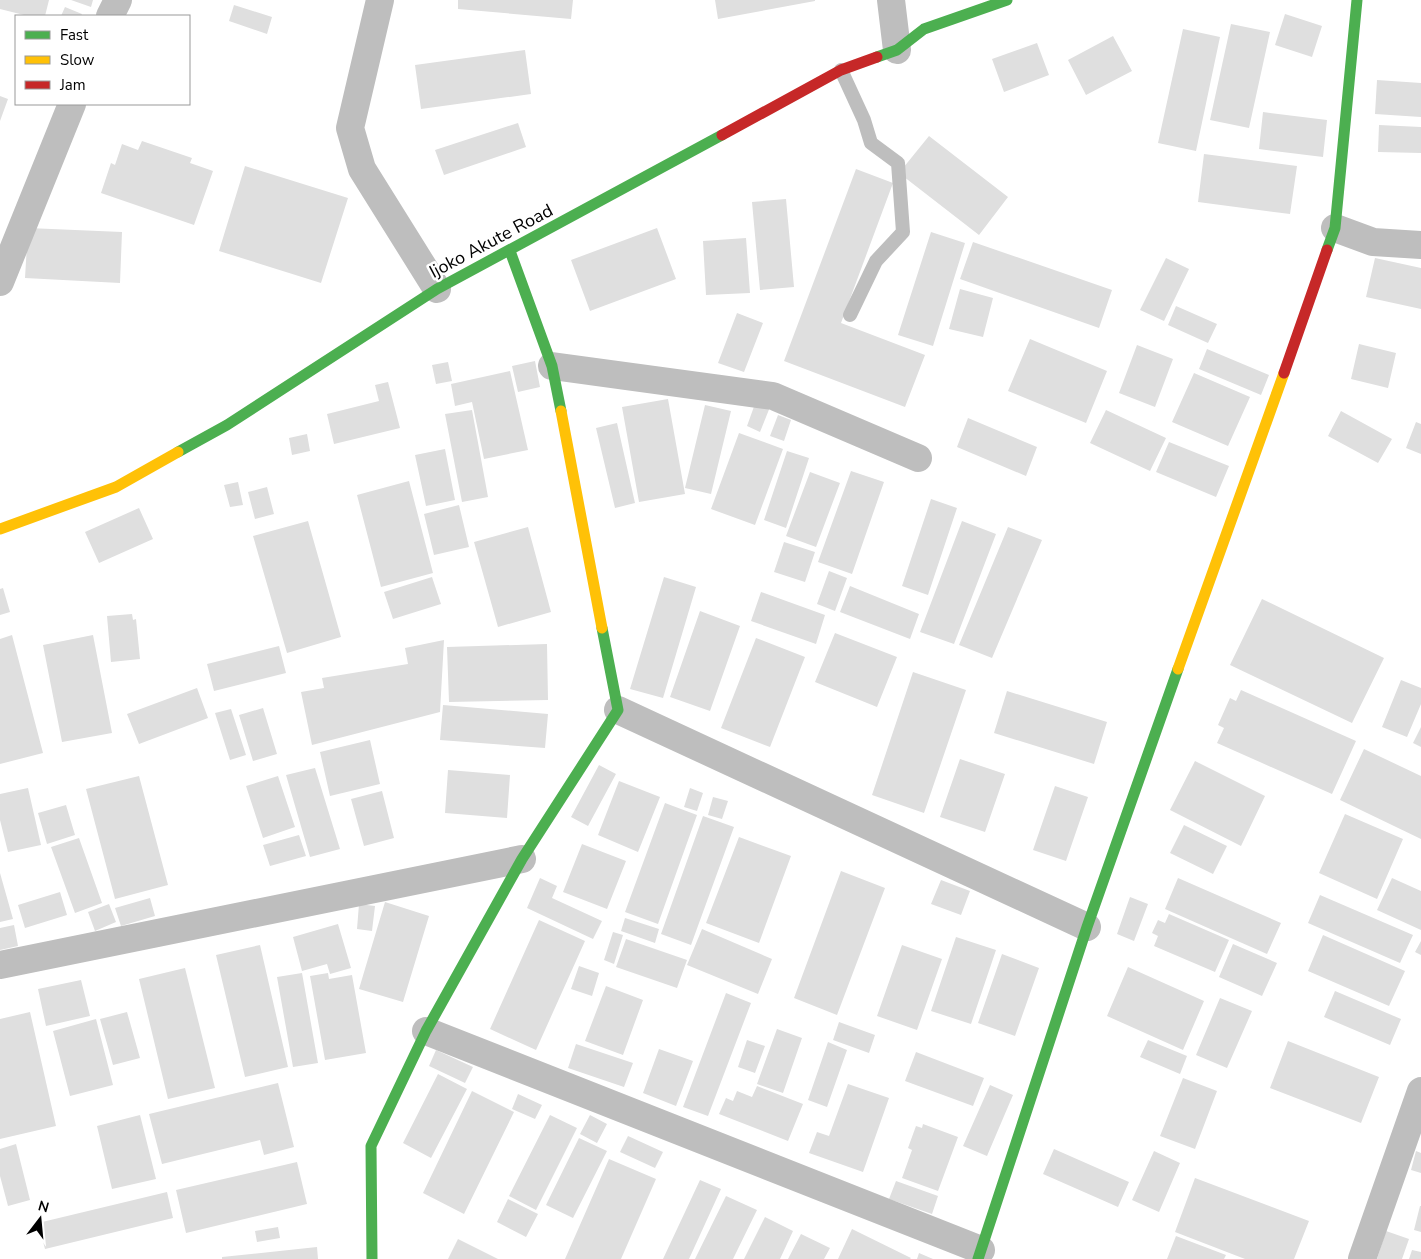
<svg xmlns="http://www.w3.org/2000/svg" width="1421" height="1259" font-family="'Nunito Sans',sans-serif">
  <rect width="100%" height="100%" fill="#fff"/>
  <path fill="#dfdfdf" d="M0,0H49L45,16H28L0,9Z
    M71,0H93L91,7Z
    M458,0H573L571,19L458,9Z
    M715,0H815V1L718,19Z
    M234,5L272,17L267,34L229,21Z
    M65,7L82,14L81,16H61Z
    M1285,14L1322,26L1312,57L1275,45Z
    M1231,24L1270,32L1249,128L1210,120Z
    M1183,29L1220,37L1196,151L1158,143Z
    M1113,36L1132,71L1086,95L1068,60Z
    M1037,43L1049,75L1004,92L992,59Z
    M525,50L531,94L421,109L415,65Z
    M1377,80L1421,83V117L1375,114Z
    M0,96L8,99L0,121Z
    M1263,112L1327,120L1323,157L1259,149Z
    M518,123L526,147L444,175L435,150Z
    M1379,125L1421,127V153L1378,152Z
    M929,136L1008,197L979,235L899,173Z
    M142,141L192,158L190,163L213,171L194,225L101,193L111,163L115,165L122,144L138,150Z
    M1204,154L1297,166L1290,214L1198,202Z
    M245,166L348,198L321,283L219,251Z
    M856,169L893,183L841,323L925,355L905,407L784,361Z
    M786,199L794,287L760,290L752,202Z
    M28,228L122,232L120,283L25,278Z
    M657,228L676,279L590,311L571,260Z
    M931,232L965,243L933,346L898,335Z
    M746,238L750,293L706,295L703,241Z
    M973,242L1112,290L1099,328L960,279Z
    M1166,258L1189,269L1164,321L1140,310Z
    M1375,258L1421,268V309L1366,297Z
    M960,289L993,298L983,337L949,329Z
    M1176,306L1217,324L1208,343L1168,325Z
    M737,313L763,323L744,372L718,363Z
    M1030,339L1107,371L1086,423L1008,391Z
    M1359,344L1396,353L1388,388L1351,379Z
    M1137,345L1173,359L1155,407L1119,393Z
    M1207,349L1269,375L1261,395L1199,369Z
    M535,361L540,387L518,392L512,366Z
    M448,362L452,381L436,384L432,365Z
    M510,371L528,450L484,459L472,402L455,406L451,384Z
    M1194,373L1250,397L1228,446L1172,422Z
    M388,382L400,428L334,444L327,414L379,401L375,385Z
    M668,399L685,494L639,502L622,407Z
    M756,401L770,407L760,432L747,426Z
    M705,405L731,411L711,494L685,488Z
    M472,410L488,497L462,502L445,414Z
    M1106,410L1166,438L1150,471L1090,443Z
    M1341,411L1392,439L1378,463L1328,436Z
    M778,415L791,420L784,441L770,436Z
    M968,418L1037,447L1026,476L957,447Z
    M1416,422L1421,424V454L1406,448Z
    M617,423L635,503L615,508L596,428Z
    M739,433L783,449L755,525L711,509Z
    M307,434L310,451L292,455L289,438Z
    M1169,442L1229,466L1216,497L1156,472Z
    M445,449L455,500L426,506L415,455Z
    M787,451L809,458L786,528L764,520Z
    M851,471L884,482L852,574L818,562Z
    M810,472L840,483L816,547L786,536Z
    M409,481L433,573L381,587L357,495Z
    M238,482L243,505L230,507L224,485Z
    M267,487L274,514L255,519L248,492Z
    M931,499L957,508L928,595L902,586Z
    M459,505L469,547L434,555L424,514Z
    M139,508L153,539L99,563L85,532Z
    M308,521L341,637L287,653L253,536Z
    M962,521L996,534L954,644L920,632Z
    M528,527L551,612L498,627L474,542Z
    M1008,527L1042,540L992,658L959,645Z
    M784,542L815,552L805,582L774,572Z
    M829,571L847,578L835,611L817,604Z
    M432,577L441,604L393,619L384,592Z
    M664,577L696,587L663,698L630,689Z
    M850,586L919,614L910,639L840,612Z
    M3,588L10,612L0,615V589Z
    M761,592L825,615L816,644L751,621Z
    M1262,599L1384,658L1352,723L1230,665Z
    M700,611L740,626L710,711L670,697Z
    M132,614L133,620L136,619L140,659L111,662L107,616Z
    M835,633L897,657L877,707L815,682Z
    M12,635L43,753L0,764V639Z
    M93,635L112,733L62,742L43,645Z
    M756,638L805,657L770,747L721,728Z
    M444,640L440,712L312,745L301,692L324,688L322,678L408,664L405,648Z
    M547,644L548,700L449,702L447,647Z
    M279,646L286,673L214,691L207,664Z
    M913,672L966,690L924,813L872,795Z
    M1401,680L1421,688V704L1407,737L1382,727Z
    M197,688L208,718L139,744L127,714Z
    M1241,690L1356,741L1332,794L1217,743L1224,728L1218,725L1230,698L1236,701Z
    M1007,691L1107,722L1094,764L994,733Z
    M443,705L548,714L545,748L440,740Z
    M263,708L277,754L253,761L239,715Z
    M231,709L246,755L230,760L215,713Z
    M1421,727V747L1413,743Z
    M370,740L380,784L330,796L320,752Z
    M1364,749L1421,776V839L1340,800Z
    M960,759L1005,774L985,832L940,817Z
    M1195,761L1265,796L1241,846L1170,810Z
    M599,765L616,774L588,826L571,817Z
    M315,768L340,849L310,857L286,775Z
    M448,770L510,775L507,818L445,813Z
    M139,776L168,885L115,899L86,789Z
    M278,776L295,827L263,838L246,786Z
    M619,781L660,797L638,852L598,835Z
    M1055,786L1088,797L1066,861L1033,850Z
    M28,788L41,845L8,852L0,820V794Z
    M690,788L703,793L697,811L684,807Z
    M382,791L394,838L364,846L351,799Z
    M713,797L728,801L722,819L708,815Z
    M665,803L697,815L658,924L625,912Z
    M66,805L75,835L47,844L38,813Z
    M1345,814L1403,839L1377,899L1319,873Z
    M703,816L734,827L691,945L661,934Z
    M1184,825L1227,846L1213,874L1170,853Z
    M299,835L306,856L270,866L263,845Z
    M739,837L791,856L759,943L706,923Z
    M79,838L102,903L75,913L51,847Z
    M582,844L626,861L607,909L563,892Z
    M841,871L885,888L837,1015L794,998Z
    M0,873L13,919L0,922Z
    M540,878L557,886L552,898L602,921L593,939L527,908Z
    M1178,878L1281,923L1267,954L1165,909Z
    M1392,878L1421,891V930L1377,910Z
    M941,880L970,891L961,915L931,904Z
    M60,892L67,915L25,928L18,905Z
    M1320,895L1413,935L1400,963L1308,923Z
    M1130,897L1148,904L1134,941L1117,934Z
    M150,898L155,916L121,926L115,908Z
    M385,902L429,916L403,1002L359,989Z
    M109,904L116,922L95,931L88,912Z
    M359,904L375,906L372,931L357,929Z
    M1169,914L1229,940L1215,972L1154,946L1158,936L1152,933L1158,920L1165,923Z
    M625,918L659,929L655,943L621,931Z
    M539,920L585,941L536,1050L490,1029Z
    M338,924L351,968L330,974L327,964L302,971L293,937Z
    M14,925L18,946L0,950V928Z
    M702,929L772,959L758,994L687,965Z
    M613,932L623,935L614,964L604,960Z
    M1323,935L1405,971L1389,1006L1308,971Z
    M956,937L996,950L971,1024L931,1011Z
    M626,939L687,960L677,988L616,967Z
    M1421,941V955L1415,952Z
    M1233,944L1277,963L1262,996L1219,977Z
    M260,945L288,1067L245,1077L216,955Z
    M902,945L942,959L917,1030L877,1016Z
    M1002,954L1039,968L1015,1036L978,1023Z
    M579,966L599,973L592,996L571,989Z
    M1128,967L1204,1001L1183,1050L1107,1016Z
    M185,968L215,1088L168,1099L139,979Z
    M302,973L318,1063L293,1067L277,977Z
    M328,973L329,979L352,975L366,1053L325,1060L310,976Z
    M81,980L90,1016L46,1026L38,989Z
    M606,986L643,1000L623,1055L585,1041Z
    M1335,991L1401,1019L1390,1045L1324,1017Z
    M726,993L751,1003L708,1116L683,1107Z
    M1220,998L1252,1011L1227,1068L1196,1055Z
    M30,1012L56,1126L0,1139V1019Z
    M127,1012L140,1058L113,1065L100,1019Z
    M96,1019L113,1085L70,1096L53,1031Z
    M839,1022L875,1035L869,1053L833,1040Z
    M777,1029L802,1038L783,1093L757,1084Z
    M747,1040L765,1046L755,1073L738,1067Z
    M1148,1040L1187,1056L1180,1074L1140,1057Z
    M1288,1041L1379,1077L1361,1123L1270,1088Z
    M828,1042L847,1050L827,1107L808,1100Z
    M576,1044L633,1063L624,1087L568,1068Z
    M659,1049L693,1061L676,1106L643,1093Z
    M436,1050L473,1067L465,1083L429,1066Z
    M916,1052L984,1078L973,1106L905,1081Z
    M438,1074L467,1089L431,1158L403,1143Z
    M1183,1078L1217,1091L1195,1149L1160,1136Z
    M278,1083L294,1147L264,1155L260,1140L162,1164L149,1114Z
    M848,1084L889,1098L863,1172L809,1153L817,1132L829,1136Z
    M990,1085L1013,1095L987,1156L963,1146Z
    M757,1086L803,1104L788,1141L719,1114L726,1098L733,1101L737,1091L752,1097Z
    M472,1091L514,1112L464,1214L423,1193Z
    M518,1094L542,1105L535,1119L512,1109Z
    M140,1115L156,1179L112,1189L97,1126Z
    M550,1115L577,1128L536,1210L509,1196Z
    M590,1115L607,1124L597,1143L580,1134Z
    M923,1124L958,1137L938,1191L902,1178L912,1150L908,1148L916,1126L922,1128Z
    M628,1136L663,1152L655,1168L620,1152Z
    M579,1138L607,1151L573,1218L546,1205Z
    M16,1144L30,1200L8,1206L0,1176V1149Z
    M1054,1149L1129,1182L1118,1207L1043,1174Z
    M1154,1151L1180,1163L1159,1212L1132,1200Z
    M1416,1151L1421,1153V1173L1411,1170Z
    M609,1159L656,1179L621,1259H565Z
    M297,1162L307,1204L186,1233L176,1190Z
    M1195,1178L1309,1221L1294,1259H1245L1175,1232Z
    M700,1180L721,1189L689,1259H663Z
    M896,1181L938,1196L932,1214L889,1199Z
    M167,1192L173,1218L45,1249L38,1223Z
    M726,1196L757,1210L733,1259H695Z
    M508,1199L538,1214L526,1237L497,1222Z
    M1420,1206H1421V1232L1414,1230Z
    M765,1217L793,1231L780,1259H744Z
    M278,1227L280,1238L257,1242L255,1231Z
    M852,1229L911,1258L910,1259H838Z
    M1386,1231L1409,1239L1402,1259H1377Z
    M801,1234L830,1248L824,1259H788Z
    M1176,1236L1226,1255L1224,1259H1167Z
    M458,1239L498,1259H448Z
    M317,1247L318,1259H222V1257Z
    M1412,1250L1421,1252V1259H1409Z
    M919,1253L933,1259H917Z"/>
  <g fill="none" stroke-linecap="round" stroke-linejoin="round">
    <path stroke="#bebebe" stroke-width="14" d="M841,70L864,120L871,143L898,163L903,232L876,261L850,315"/>
    <path stroke="#bebebe" stroke-width="28" d="M380,0L350,128L362,169L437,289
      M891,0L897,50
      M110,16L118,0
      M1335,228L1373,242L1421,245
      M0,282L72,104
      M552,366L773,396L918,458
      M618,710L1087,927
      M0,965L522,859
      M426,1031L981,1250
      M1362,1259L1421,1091"/>
    <path stroke="#4caf50" stroke-width="11" d="M877,57L897,50L924,29L1007,0
      M1327,250L1335,228L1357,0
      M510,251L552,366L561,411
      M178,452L227,425L437,289L722,135
      M372,1259L371,1146L426,1031L522,859L618,710L602,628
      M978,1259L1087,927L1178,669"/>
    <path stroke="#ffc107" stroke-width="11" d="M561,411L602,628
      M0,529L116,487L178,452
      M1178,669L1284,373"/>
    <path stroke="#c62828" stroke-width="11" d="M722,135L841,70L877,57
      M1284,373L1327,250"/>
  </g>
  <g text-anchor="middle" stroke-width="5" stroke-linejoin="round" paint-order="stroke">
    <g font-size="18" fill="#000" stroke="#fff">
      <text transform="translate(491 241) rotate(-28)" y="6">Ijoko Akute Road</text>
    </g>
  </g>
  <rect x="15" y="15" width="175" height="90" fill="#ffffff" stroke="#999999"/>
  <rect x="25" y="31" width="25" height="8" fill="#4caf50" stroke="#999999"/>
  <text x="60" y="40" font-size="15" fill="#000000">Fast</text>
  <rect x="25" y="56" width="25" height="8" fill="#ffc107" stroke="#999999"/>
  <text x="60" y="65" font-size="15" fill="#000000">Slow</text>
  <rect x="25" y="81" width="25" height="8" fill="#c62828" stroke="#999999"/>
  <text x="60" y="90" font-size="15" fill="#000000">Jam</text>
  <g transform="translate(40 1219) rotate(16)" stroke="#ffffff" stroke-width="4" paint-order="stroke">
  <path d="M0-4L9 19L0 12L-9 19Z" fill="#000000"/>
  <text y="-8" font-size="14" font-weight="bold" text-anchor="middle" fill="#000000">N</text>
  </g>
</svg>
